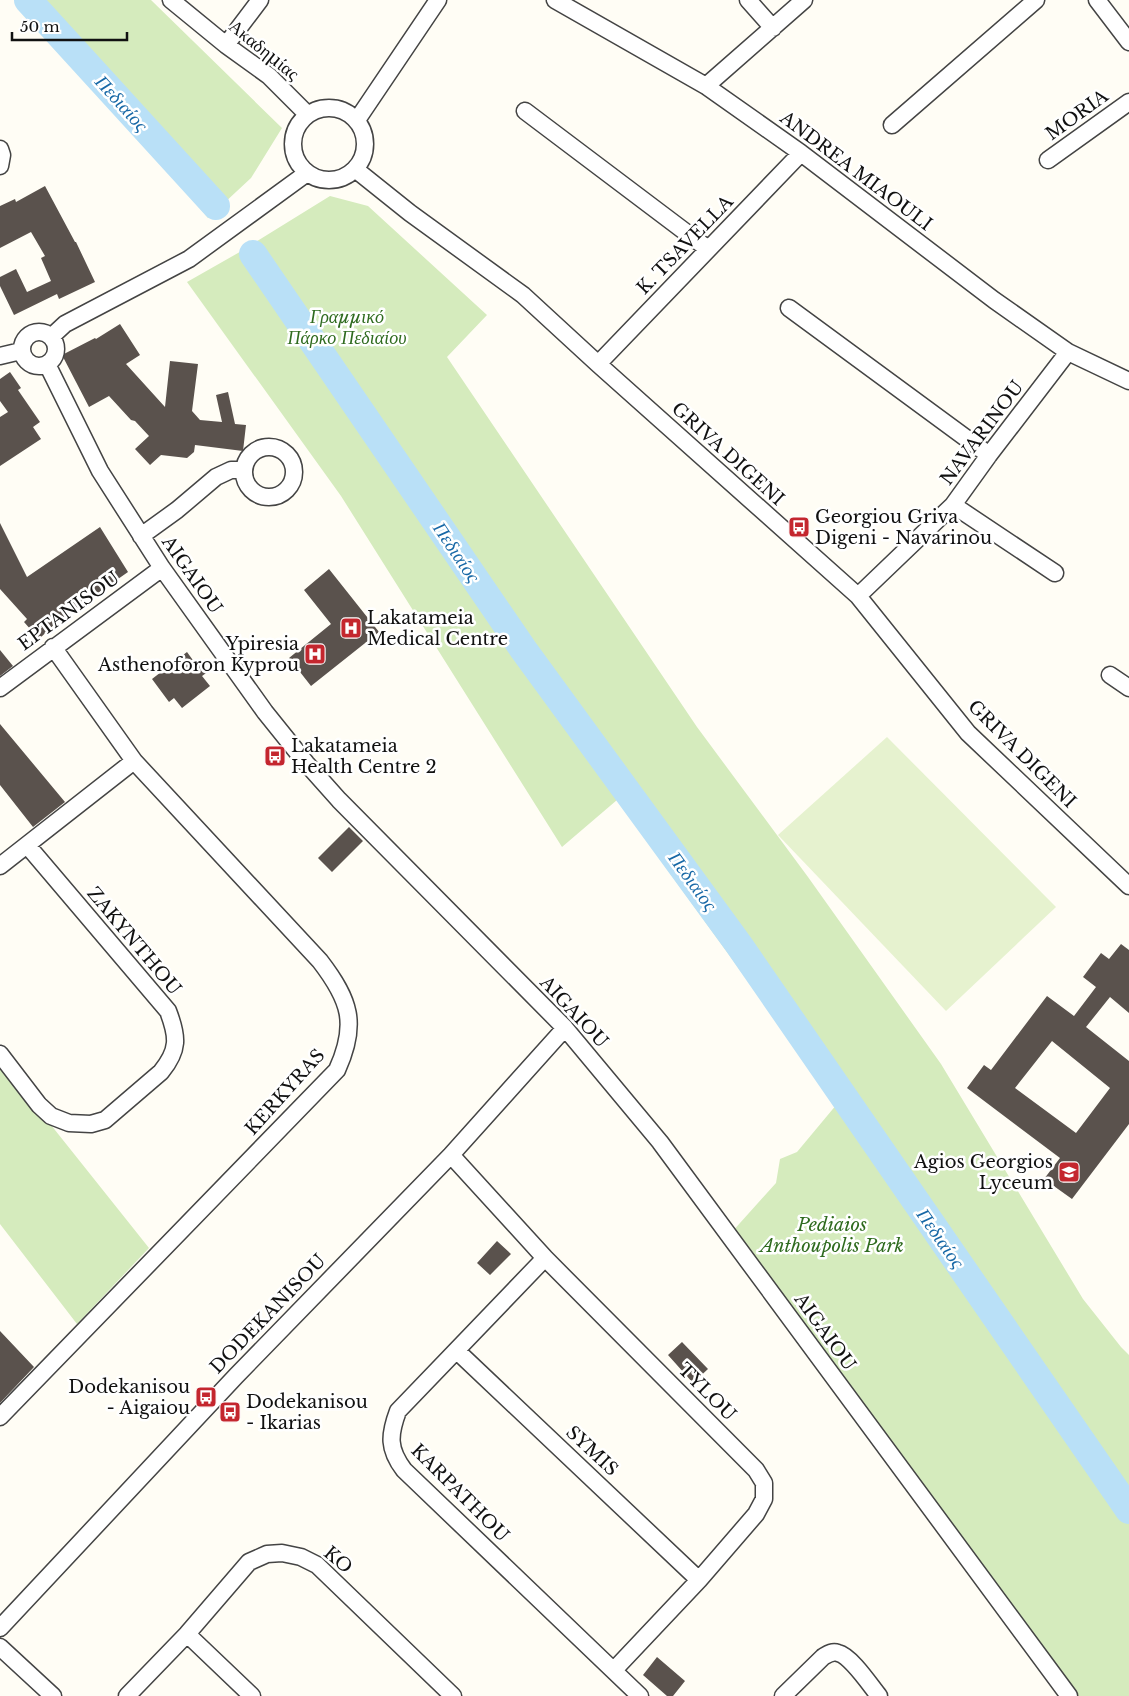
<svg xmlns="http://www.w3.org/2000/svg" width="1129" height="1696" font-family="'Libre Baskerville',serif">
  <rect width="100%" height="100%" fill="#fffdf5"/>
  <path fill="#d5ebbd" d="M28,0H151L282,128L251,178L208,218Z
    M330,196L368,206L487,315L447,357L697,727L808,877L941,1064L1083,1299L1121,1347L1129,1355V1696H1076L731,1233L776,1183L780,1159L797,1152L837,1104L617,800L562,847L341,496L187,282L238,253Z
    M0,1061L149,1248L77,1324L0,1224Z"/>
  <path fill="#e6f2cf" d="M887,737L1056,907L946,1011L778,835Z"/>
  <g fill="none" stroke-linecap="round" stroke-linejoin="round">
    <path stroke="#b9e0f7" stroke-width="28" d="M28,0L216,206
      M253,254L523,649L739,945L1129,1510"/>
  </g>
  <path fill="#5a524d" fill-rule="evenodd" d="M45,186L75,242H76L95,282L59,299L57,294L14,315L0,286V277L16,269L27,292L51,281L41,258L45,256L31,232L0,248V206L15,199L16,202Z
    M120,324L140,355L126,364L165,407L170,361L198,364L192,411L200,420L222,422L216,395L228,392L235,424L246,425L243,451L195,445L194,452L187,458L161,455L150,465L135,449L149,436L135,421L131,420L109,396L89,407L62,355L95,338L96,339Z
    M10,372L21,388L18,390L40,422L33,427L41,439L0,466V417L8,412L0,401V379Z
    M0,523L27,577L100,527L128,572L58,621L39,639L24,622L27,619L0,589Z
    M329,569L379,632L311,686L289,658L331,624L304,590Z
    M0,650L13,666L0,676Z
    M187,652L195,663L200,659L209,671L202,676L210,686L182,708L174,698L169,702L152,679Z
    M0,724L65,802L33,827L0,785Z
    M349,827L363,841L332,872L318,858Z
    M1121,944L1129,950V1013L1110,997L1086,1027L1129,1061V1124L1072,1199L1044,1179L1060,1158L967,1088L984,1065L991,1070L1047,996L1074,1016L1096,987L1083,977L1101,953L1109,959ZM1052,1041L1110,1088L1076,1133L1015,1088Z
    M497,1241L511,1254L490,1275L477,1263Z
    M0,1331L34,1367L0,1403Z
    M682,1342L708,1369L693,1383L668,1355Z
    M657,1657L685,1681L673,1696H667L643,1675Z"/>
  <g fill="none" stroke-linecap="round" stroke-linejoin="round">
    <g stroke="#444" stroke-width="19">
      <path id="minor" d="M171,0L226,45L269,76L307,114
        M555,0L706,86L801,153L994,300L1068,352L1129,381
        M748,0L773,28
        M1097,0L1129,42
        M226,45L260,0
        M706,86L804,0
        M293 144a36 36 0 1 1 72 0a36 36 0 1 1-72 0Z
        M525,111L708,249
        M357,120L438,0
        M892,125L1036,0
        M0,149L2,155L0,166
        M1048,160L1129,102
        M355,169L410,213L523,295L598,364L858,596L968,733L1129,886
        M789,308L989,455
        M22 349a17 17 0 1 1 34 0a17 17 0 1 1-34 0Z
        M51,337L65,324L189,259L307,173
        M0,356L21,351
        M47,364L100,471L162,568L265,712L306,763L339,800L565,1028L660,1142L1069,1696
        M598,364L801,153
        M244 472a25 25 0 1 1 50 0a25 25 0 1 1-50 0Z
        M953,505L1055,573
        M141,536L177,510L216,477L231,470H244
        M858,596L953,505L989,455L1068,352
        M1110,675L1129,688
        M0,688L162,568
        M0,866L134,761
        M0,1054L39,1105L51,1116L69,1123L91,1124L105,1120L161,1072C179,1050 178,1037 168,1011L27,845
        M451,1155L545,1258L756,1470L764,1483V1499L756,1514L699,1580L614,1670
        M545,1258L398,1411C389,1435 388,1449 404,1470L640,1696
        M457,1351L699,1580
        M0,1417L337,1070C358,1024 350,1000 320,961L134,761L53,647
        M0,1628L236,1376L451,1155L565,1028
        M187,1634L252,1696
        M0,1647L53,1696
        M127,1696L187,1634L249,1562L267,1554L282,1553L301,1557L317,1565L453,1696
        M783,1696L823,1657C828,1654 832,1651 838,1653C851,1656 870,1685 879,1696"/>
    </g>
    <use href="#minor" stroke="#fff" stroke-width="16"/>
  </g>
  <defs>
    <g id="bus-square" transform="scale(1.125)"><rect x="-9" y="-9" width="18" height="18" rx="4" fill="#c4262e" stroke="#fff"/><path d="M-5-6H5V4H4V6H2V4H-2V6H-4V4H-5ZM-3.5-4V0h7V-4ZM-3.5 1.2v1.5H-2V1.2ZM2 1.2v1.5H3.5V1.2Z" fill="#fff"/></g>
    <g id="hospital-square" transform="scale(1.125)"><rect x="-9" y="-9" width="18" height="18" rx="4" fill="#c4262e" stroke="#fff"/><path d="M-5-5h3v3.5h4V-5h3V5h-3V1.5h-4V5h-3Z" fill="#fff"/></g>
    <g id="school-square" transform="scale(1.125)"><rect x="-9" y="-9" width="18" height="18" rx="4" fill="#c4262e" stroke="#fff"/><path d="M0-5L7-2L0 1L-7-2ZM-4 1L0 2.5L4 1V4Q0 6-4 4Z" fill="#fff"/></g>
  </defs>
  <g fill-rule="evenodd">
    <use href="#bus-square" x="799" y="527"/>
    <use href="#hospital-square" x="351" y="628"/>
    <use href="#hospital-square" x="315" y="654"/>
    <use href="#bus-square" x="275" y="756"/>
    <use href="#school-square" x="1069" y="1172"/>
    <use href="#bus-square" x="206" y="1397"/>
    <use href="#bus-square" x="230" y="1412"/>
  </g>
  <g text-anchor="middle" stroke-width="5" stroke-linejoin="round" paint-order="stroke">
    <g font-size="18" fill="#111" stroke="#fff">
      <text transform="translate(264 50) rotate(39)" y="6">Ακαδημίας</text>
      <text transform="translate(1077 115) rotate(-36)" y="6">MORIA</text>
      <text transform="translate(856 171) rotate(37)" y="6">ANDREA MIAOULI</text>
      <text transform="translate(685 245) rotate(-46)" y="6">K. TSAVELLA</text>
      <text transform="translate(982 433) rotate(-53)" y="6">NAVARINOU</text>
      <text transform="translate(728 454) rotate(42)" y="6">GRIVA DIGENI</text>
      <text transform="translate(192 575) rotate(55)" y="6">AIGAIOU</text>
      <text transform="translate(69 611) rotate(-36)" y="6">EPTANISOU</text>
      <text transform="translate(1022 754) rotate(45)" y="6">GRIVA DIGENI</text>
      <text transform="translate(134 941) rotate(50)" y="6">ZAKYNTHOU</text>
      <text transform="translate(574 1012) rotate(47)" y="6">AIGAIOU</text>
      <text transform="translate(285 1092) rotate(-48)" y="6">KERKYRAS</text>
      <text transform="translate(268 1314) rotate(-46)" y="6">DODEKANISOU</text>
      <text transform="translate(825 1332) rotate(54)" y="6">AIGAIOU</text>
      <text transform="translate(707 1392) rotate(45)" y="6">TYLOU</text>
      <text transform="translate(592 1451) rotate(43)" y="6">SYMIS</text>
      <text transform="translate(460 1493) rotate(45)" y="6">KARPATHOU</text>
      <text transform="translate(338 1560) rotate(40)" y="6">KO</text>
    </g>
    <g font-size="18" font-style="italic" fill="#2f6b1f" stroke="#fff">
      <text x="347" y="323">Γραμμικό<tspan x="347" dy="21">Πάρκο Πεδιαίου</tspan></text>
      <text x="832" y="1231">Pediaios<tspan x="832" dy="21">Anthoupolis Park</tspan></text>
    </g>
    <g font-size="18" fill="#111" stroke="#fff" text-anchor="start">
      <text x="815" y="523">Georgiou Griva<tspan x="815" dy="21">Digeni - Navarinou</tspan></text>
      <text x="367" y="624">Lakatameia<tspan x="367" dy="21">Medical Centre</tspan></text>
      <text x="299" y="650" text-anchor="end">Ypiresia<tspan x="299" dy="21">Asthenoforon Kyprou</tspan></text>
      <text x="291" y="752">Lakatameia<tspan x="291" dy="21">Health Centre 2</tspan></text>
      <text x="1053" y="1168" text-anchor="end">Agios Georgios<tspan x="1053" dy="21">Lyceum</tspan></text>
      <text x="190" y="1393" text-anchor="end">Dodekanisou<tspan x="190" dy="21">- Aigaiou</tspan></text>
      <text x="246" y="1408">Dodekanisou<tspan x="246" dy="21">- Ikarias</tspan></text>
    </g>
    <g font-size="19" font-style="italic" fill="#1768a6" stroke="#fff">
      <text transform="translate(122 103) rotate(48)" y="7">Πεδιαίος</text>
      <text transform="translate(457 552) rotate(56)" y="7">Πεδιαίος</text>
      <text transform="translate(693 881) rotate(54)" y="7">Πεδιαίος</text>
      <text transform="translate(941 1238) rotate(55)" y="7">Πεδιαίος</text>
    </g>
  </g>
  <path d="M12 32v8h115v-8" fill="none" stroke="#111111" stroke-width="2.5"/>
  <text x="20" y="32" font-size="15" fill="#111111" stroke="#ffffff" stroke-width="4" paint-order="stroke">50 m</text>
</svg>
